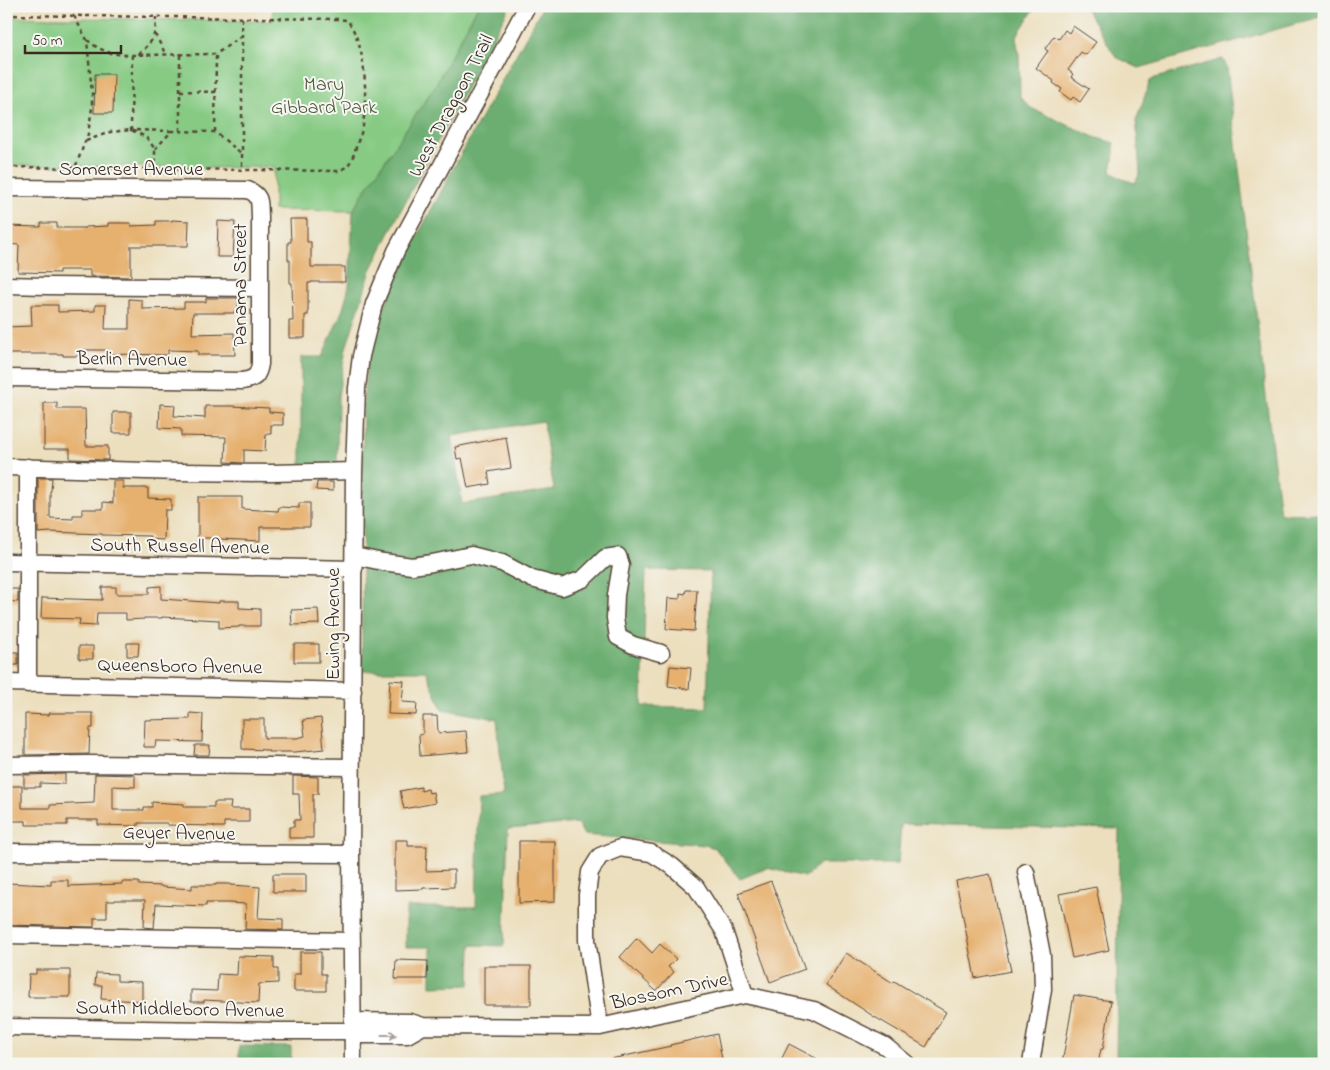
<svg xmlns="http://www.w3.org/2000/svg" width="1330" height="1070" font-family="'Indie Flower',sans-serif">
  <rect width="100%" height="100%" fill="#f6f6f2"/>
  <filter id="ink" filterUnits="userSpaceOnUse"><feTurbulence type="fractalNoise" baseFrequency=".02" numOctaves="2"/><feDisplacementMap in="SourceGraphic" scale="10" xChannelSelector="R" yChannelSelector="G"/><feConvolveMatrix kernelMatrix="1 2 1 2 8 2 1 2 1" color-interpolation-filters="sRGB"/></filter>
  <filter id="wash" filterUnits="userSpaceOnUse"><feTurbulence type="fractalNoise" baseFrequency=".0096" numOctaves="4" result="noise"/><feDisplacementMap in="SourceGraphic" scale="20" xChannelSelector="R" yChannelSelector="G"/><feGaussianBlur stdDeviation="1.12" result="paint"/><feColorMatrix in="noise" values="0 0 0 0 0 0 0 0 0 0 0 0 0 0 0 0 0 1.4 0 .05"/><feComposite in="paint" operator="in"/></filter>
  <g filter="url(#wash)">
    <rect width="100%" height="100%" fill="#ecdfbe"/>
    <path fill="#86ca83" stroke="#607a50" d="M273,6H478L435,86L361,197L353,211L274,210V167L206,168L6,165V17L272,21Z"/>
    <path fill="#6cae71" stroke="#546c48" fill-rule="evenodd" d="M478,6H510L401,210L371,270L346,348L338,396L337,466H301V357H322L343,309L349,286L353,211L361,197L435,86Z
      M543,6H1036L1016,37L1019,55L1020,97L1031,108L1094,137L1114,143V153L1111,171L1120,178L1135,183L1140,173L1136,121L1150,81L1155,78L1223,59L1227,68L1280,514L1324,513V1064H1116L1119,829L901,824L898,864H820L805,877L767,868L740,879L715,848L705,845L584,835L577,823L508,829L504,946L471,945L470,985L431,986V947H406V907H476L479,796L504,794L497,719L442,709L426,671H362L363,404L367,362L384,308L419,233L461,154ZM543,421L554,490L462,504L452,436ZM646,570L711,571L707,708L642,706Z
      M1084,6H1324V16L1139,68L1116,57Z
      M239,1046L291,1047V1064H239Z"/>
    <g id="blocks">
      <path fill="#e6b06e" d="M1073,26L1096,42L1086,55L1081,52L1068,70L1073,74L1071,77L1089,89L1080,102L1073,97L1071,100L1060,92L1062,89L1053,83L1054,81L1036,68L1048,51L1045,49L1054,36L1059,39L1065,30L1069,33Z
        M95,74H114L113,113H94Z
        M290,219H307V242H311V267H345V282H311V283H308V315H305V338H289V321H293L292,283H290V260H288V242H291Z
        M172,220L189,221L188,246H131V277L90,276V270H59V273L18,272L19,245L6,244V226L41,227V223H57V228H85V227L108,226V223H131V226L156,225V221H172Z
        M218,221L235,222L233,257H217Z
        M206,298H238V311H234V313H193L192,334L234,333L235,355H198V351L168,350V355L109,354V350H78V356H63V354H6V327L32,326L31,305H58V312L95,311V305H106L105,329H129V299L142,300V309L184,308V302H206Z
        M44,403H57V409H85L86,446H108V460L70,459V449H44Z
        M160,404L175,405L174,416L205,418V406H230L269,408V412L283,413V425H271V434H266L265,451L244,450V463L225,462L226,437L181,436V429L159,428Z
        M113,412H131V433H113Z
        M506,437L511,468L488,472L490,484L468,488L462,458L457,459L455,447Z
        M38,478H52L51,491H50V518L73,519V515H82V509H103V502L113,503V481H123V488H148V498L171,499V510H165L164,540L150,539V536L102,535V534L50,532L38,533Z
        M317,482H333V491L316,490Z
        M198,497H242V509L278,511L279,507L299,508V503H310V527H260V541L220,539V538H198Z
        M161,586V599L219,603V601H239V608L260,609V626H239V627L219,628V620L162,617V618H144V619L126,620V613H97L96,626L79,625L80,619L41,618L42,598L102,600V587H116V594H149V587Z
        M6,589H18V602L6,601Z
        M686,590H697L694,631L666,629L668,598L680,599V593L685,594Z
        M318,609L319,624L292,625L291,610Z
        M127,643H139L138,656H127Z
        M294,644H319V662H294Z
        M79,646H93V659H79Z
        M9,652H18V665H9Z
        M670,666L691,668L689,689L668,686Z
        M390,680L404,681L402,702L417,703L416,715L388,714Z
        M49,713H93V728H90L89,754L25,755V714L49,715Z
        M190,713L203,714L202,742L156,741L155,747H144L145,720L190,719Z
        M423,716H437L438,733L466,731L468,752L420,756L419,735L423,734Z
        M321,718L324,749L295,752H268V750L242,749V719H264V738H297L305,736L303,720Z
        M195,745H210L209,755H194Z
        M65,774V784L40,783V787H24V775Z
        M95,774L135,775V787L113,786V810H144V807H152V802L184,804V807H214V802H231L230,809H249V822H224V827H214V826L167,825V823H138V826L98,825V820H67V825H26V821H6L8,786H22V808H50V805L94,803Z
        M293,776L318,777V794H313V838H289V827H294V820H300L299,794H293Z
        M421,787V791L428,789L429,793L433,792L435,803L404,809L400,791Z
        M395,840H408V846H427L426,871L454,870V887L423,888V889L395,890Z
        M519,841H555V902L519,903Z
        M273,874H306V892H273Z
        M990,874L1011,971L975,978L956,881Z
        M51,880H68V886L122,884V882H139V885L162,886V887L192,889V885H216V884H231V885L260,887L258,918L283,919V930L245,929L246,904L229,903H206V906L156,904L154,928L144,927L145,900H115V901H107V918H94V927L6,925V883L51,885Z
        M771,881L805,969L770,982L738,893Z
        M1096,887L1109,950L1072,958L1059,894Z
        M637,938L652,953L660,944L676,959L668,967L674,972L656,991L620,957Z
        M300,952H321V974H326V991H294V974H300Z
        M846,953L893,983L894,981L946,1012L926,1047L873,1016L826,985Z
        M238,956L274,957V969H278V983L259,984L258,1003L204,1000V1002H191V990L217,991L218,974L237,975Z
        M396,960L428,961L427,979H395Z
        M484,966H531V1005H484Z
        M36,970H70V997H28L29,974H36Z
        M96,973L117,974V981L142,982V1001L101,999L102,985H95Z
        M1074,995L1111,1001L1103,1049H1101L1098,1064H1062Z
        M717,1034L723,1064H612L611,1059L671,1046L670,1045Z
        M789,1044L827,1064H779Z"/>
    </g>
  </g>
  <g filter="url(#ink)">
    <use href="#blocks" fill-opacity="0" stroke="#564536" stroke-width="1"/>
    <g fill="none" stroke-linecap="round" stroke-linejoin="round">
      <g stroke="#564536" stroke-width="19">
        <path id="minor" d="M6,188L248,190C262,196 259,203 260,216V364C258,376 255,379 242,381L6,378
          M6,285L47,286L260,288
          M6,467L181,472L271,473L354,471
          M354,556L383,562L412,566L432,563L471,555L502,563L532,579L562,587L583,579L605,558L618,556L621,565L616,595L615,618L618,637L633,645L661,653
          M6,562L354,569
          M6,683L353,691
          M28,684V467
          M6,765L89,764L351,767
          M6,852L351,854
          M1026,872L1042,955L1043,989L1031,1064
          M6,935L352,941
          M353,1021L410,1022L423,1026L600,1027L745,995L814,1010L885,1046L907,1064
          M6,1027L278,1031H353
          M600,1027L587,940V895L590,872L600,856L620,848L651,853L672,866L696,887L724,931L745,995
          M353,1035H407L423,1026
          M353,1064L351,854L354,471L357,388L361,356L374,304L396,251L527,6"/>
      </g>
      <path stroke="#564536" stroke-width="2.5" stroke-dasharray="4 4" stroke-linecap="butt" d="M6,15L337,19L347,20C367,46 367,94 363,126C362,132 359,138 357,144C353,157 351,167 338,171L6,167
        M74,16L87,40L92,93V108L88,134L75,168
        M242,18V170
        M155,34L166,55
        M87,40L98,48L110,53L126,55L216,54L242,36
        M138,54C153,43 156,35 156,17
        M132,55L131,130L172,131
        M180,91L216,92
        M180,131V54
        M215,132L216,54
        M86,141L110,132L131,130L146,137L155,149V169
        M155,149L172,131L215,132L241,153"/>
      <use href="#minor" stroke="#fff" stroke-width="16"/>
    </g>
    <defs><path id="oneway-shaft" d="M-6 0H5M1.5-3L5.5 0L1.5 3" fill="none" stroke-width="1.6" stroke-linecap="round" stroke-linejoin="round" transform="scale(1.25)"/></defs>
    <use stroke="#a79f9a" href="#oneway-shaft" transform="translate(389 1035)"/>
  </g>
  <g text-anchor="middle" stroke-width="4" stroke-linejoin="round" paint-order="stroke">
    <g font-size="20" fill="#525a3c" stroke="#f6f6f2">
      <text x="324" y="90">Mary<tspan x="324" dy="23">Gibbard Park</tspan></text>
    </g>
    <g font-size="20" fill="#3b2a1e" stroke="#f6f6f2">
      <text transform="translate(450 105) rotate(-62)" y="7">West Dragoon Trail</text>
      <text x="131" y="175">Somerset Avenue</text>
      <text transform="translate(239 285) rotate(-90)" y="7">Panama Street</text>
      <text transform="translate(132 358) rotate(1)" y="7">Berlin Avenue</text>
      <text transform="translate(180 545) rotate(1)" y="7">South Russell Avenue</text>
      <text transform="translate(332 624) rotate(-90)" y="7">Ewing Avenue</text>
      <text transform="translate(180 665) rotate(1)" y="7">Queensboro Avenue</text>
      <text transform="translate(179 832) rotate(1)" y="7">Geyer Avenue</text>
      <text transform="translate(669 990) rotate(-12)" y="7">Blossom Drive</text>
      <text transform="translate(180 1008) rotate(1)" y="7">South Middleboro Avenue</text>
    </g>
  </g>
  <rect width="1330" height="1070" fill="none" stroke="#f6f6f2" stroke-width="25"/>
  <path d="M25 45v8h96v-8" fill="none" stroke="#3b2a1e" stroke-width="2.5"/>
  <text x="32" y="45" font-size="15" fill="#3b2a1e" stroke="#f6f6f2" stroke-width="4" paint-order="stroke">50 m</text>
</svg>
